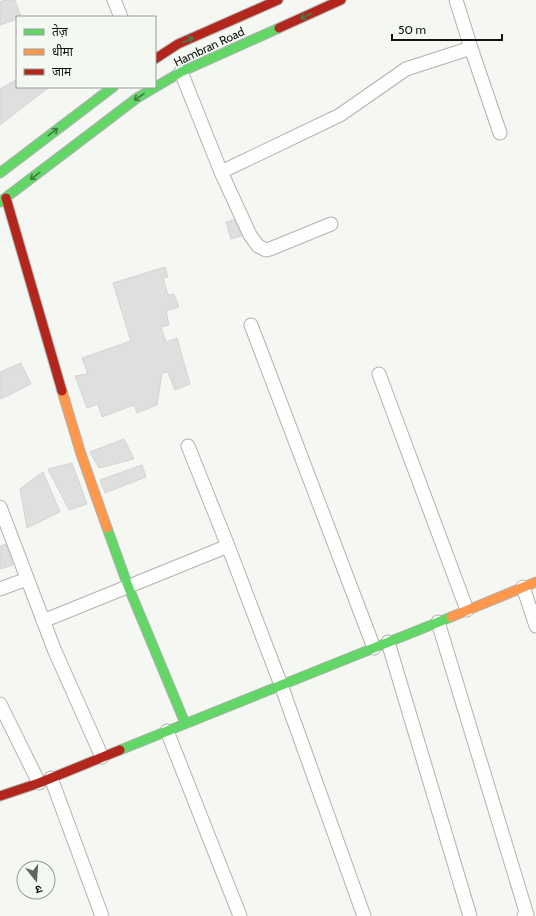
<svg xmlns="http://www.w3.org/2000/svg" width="536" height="916" font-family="Cabin,'Noto Sans Devanagari',sans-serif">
  <rect width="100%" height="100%" fill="#f4f7f2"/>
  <path fill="#dedfdf" stroke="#d4d4d4" d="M6,0H15L21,17H17V19L0,25V2Z
    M17,79V87H49L0,125V89Z
    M239,218L244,235L231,239L226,222Z
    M165,267L168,277L163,278L168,295L174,294L179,307L166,311L169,325L161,327L166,342L177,338L190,384L175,390L168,372L162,373L157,405L137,413L134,405L102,417L98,404L87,408L75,376L88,374L82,358L131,341L113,283Z
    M21,363L31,384L1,399L0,395V372Z
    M124,439L134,459L99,468L90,452Z
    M72,463L87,504L69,510L48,469Z
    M142,465L146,477L105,493L100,480Z
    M43,472L60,512L27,528L20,489Z
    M6,544L13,565L0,569V546Z"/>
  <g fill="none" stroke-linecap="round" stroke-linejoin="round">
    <g stroke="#b1b3af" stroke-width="15">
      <path id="street" d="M114,0L121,17
        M456,0L471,48L500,133
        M181,72L221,172L250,235L258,246L266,250L270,249L331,224
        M221,172L340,115L406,69L471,48
        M251,325L374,648
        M379,374L467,610
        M188,446L228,546L281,685L364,916
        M0,507L54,649L102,757
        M523,587L536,626
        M0,589L27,579
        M43,621L228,546
        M438,622L527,915L524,916
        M388,642L470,916
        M0,704L39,783
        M167,731L240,916
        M51,778L102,916"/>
    </g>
    <g stroke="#b1b3af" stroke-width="11">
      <path id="fast" d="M0,173L113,87
        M0,202L137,98L181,72L279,28
        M107,528L128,586L185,723
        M120,750L451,617"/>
    </g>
    <g stroke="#b1b3af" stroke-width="11">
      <path id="slow" d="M62,391L81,454L107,528
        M451,617L536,582"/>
    </g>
    <g stroke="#b1b3af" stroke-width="11">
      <path id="jam" d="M279,28L341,0
        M155,59L178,44L278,0
        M6,198L62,391
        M0,796L39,783L120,750"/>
    </g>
    <use href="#street" stroke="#fdfefd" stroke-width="13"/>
    <use href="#fast" stroke="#63d668" stroke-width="9"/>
    <use href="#slow" stroke="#ff974d" stroke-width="9"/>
    <use href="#jam" stroke="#b3261e" stroke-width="9"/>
  </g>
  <defs><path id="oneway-shaft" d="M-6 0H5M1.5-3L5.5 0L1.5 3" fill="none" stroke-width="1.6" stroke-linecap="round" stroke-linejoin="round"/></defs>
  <g stroke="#3e7e41">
    <use href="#oneway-shaft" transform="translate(306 16) rotate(156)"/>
    <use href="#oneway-shaft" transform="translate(188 40) rotate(-24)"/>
    <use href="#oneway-shaft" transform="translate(139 97) rotate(147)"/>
    <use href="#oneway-shaft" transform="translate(53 132) rotate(-38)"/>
    <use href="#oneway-shaft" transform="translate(35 176) rotate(143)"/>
  </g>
  <g text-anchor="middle" stroke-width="3" stroke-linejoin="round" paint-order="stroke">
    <g font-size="12" fill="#111311" stroke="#f3f8f1">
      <text transform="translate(209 47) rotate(-25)" y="4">Hambran Road</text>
    </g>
  </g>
  <rect x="16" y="16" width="140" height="72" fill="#f3f8f1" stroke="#999c97"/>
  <rect x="24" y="29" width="20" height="6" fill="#63d668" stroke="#999c97"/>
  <text x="52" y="36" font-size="12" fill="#111311">तेज़</text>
  <rect x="24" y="49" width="20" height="6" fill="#ff974d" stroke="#999c97"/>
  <text x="52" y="56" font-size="12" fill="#111311">धीमा</text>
  <rect x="24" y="69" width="20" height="6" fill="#b3261e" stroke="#999c97"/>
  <text x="52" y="76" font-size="12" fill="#111311">जाम</text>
  <g transform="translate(36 880) rotate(163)"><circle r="19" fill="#f3f8f1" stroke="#999c97"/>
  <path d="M0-3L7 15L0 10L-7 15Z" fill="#606360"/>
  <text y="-6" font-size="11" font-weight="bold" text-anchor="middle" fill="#111311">उ</text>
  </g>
  <path d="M392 34v6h110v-6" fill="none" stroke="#111311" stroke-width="2"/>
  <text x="398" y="34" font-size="12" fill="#111311" stroke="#f3f8f1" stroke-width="3" paint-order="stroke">50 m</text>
</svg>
